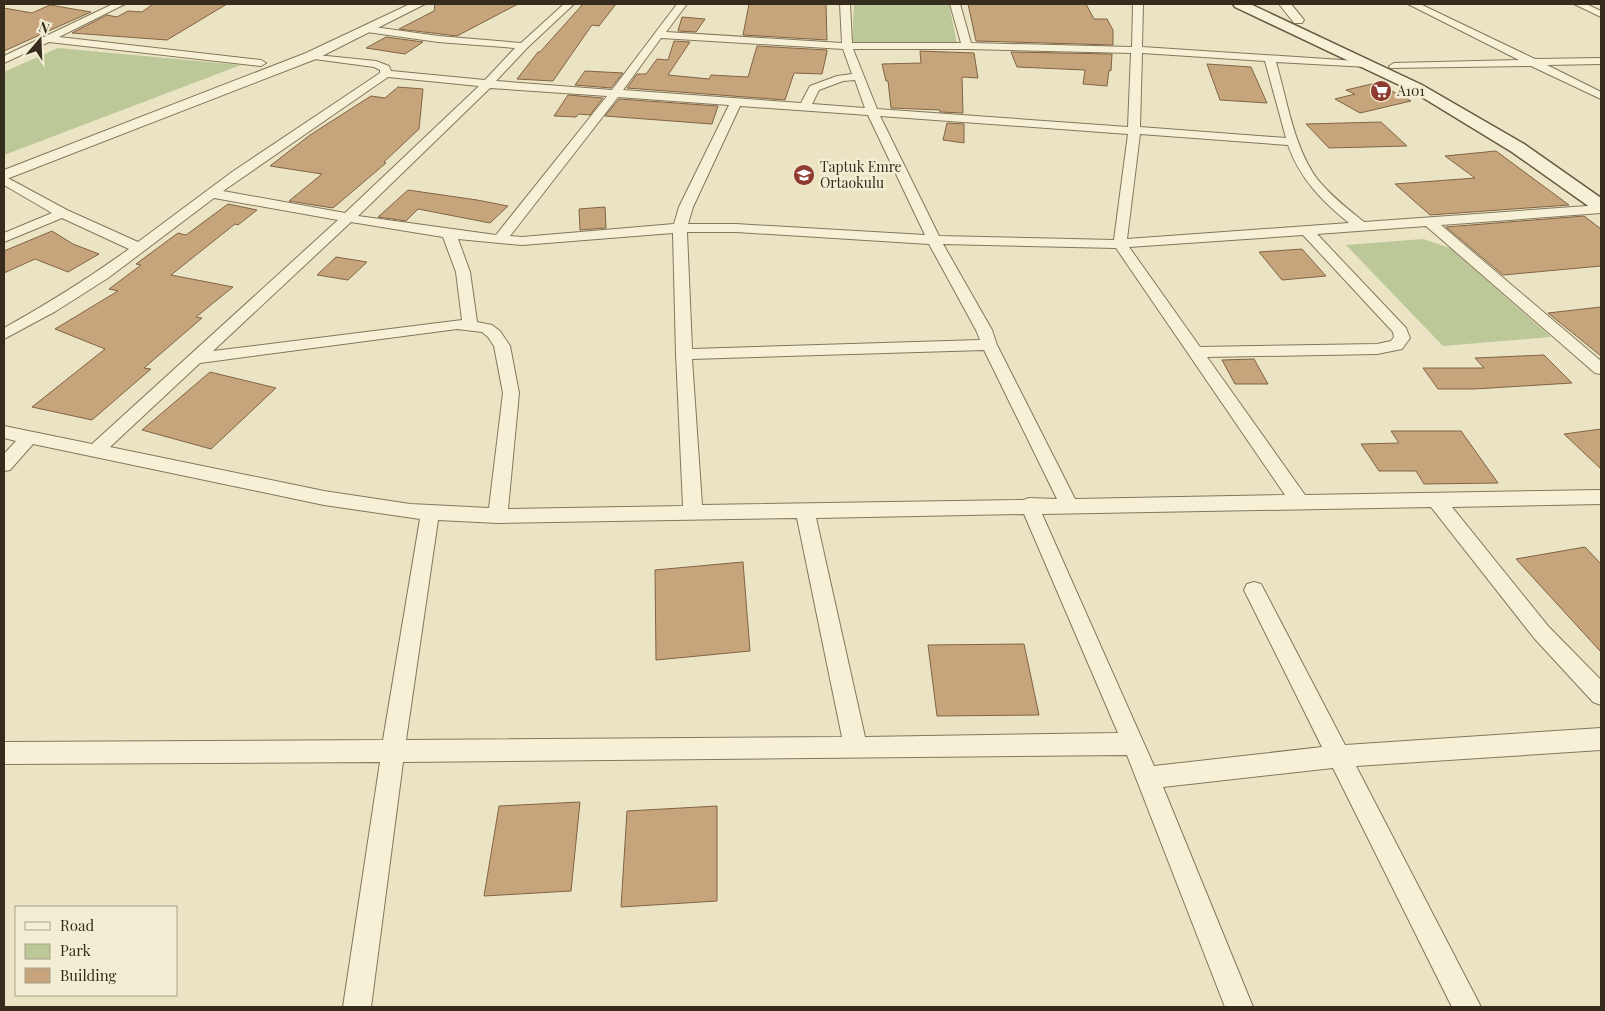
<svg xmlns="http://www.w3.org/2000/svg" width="1605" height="1011" font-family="'Playfair Display',serif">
  <rect width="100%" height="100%" fill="#ebe4c4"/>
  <path fill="#bcc898" d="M854,4H949L957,44L852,43Z
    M58,48L241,65L4,155V72Z
    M1423,239L1450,248L1551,337L1443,346L1346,245Z"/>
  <path fill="#c6a47c" stroke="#816443" d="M153,4H227L167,40L72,33L107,15L117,17L128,11L142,12Z
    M435,4H518L457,36L399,29L434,11Z
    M583,4H616L599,26L592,25L553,81L517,79L538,52H540Z
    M749,4H826L827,40L743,35Z
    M968,4H1086L1094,19H1107L1113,30V45L976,41Z
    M50,5L91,12L4,51V8L32,13Z
    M682,17L705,19L696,32L678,31Z
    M386,37L423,42L405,54L366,48Z
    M674,41L690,42L668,75L709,79L711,75L748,77L757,46L827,50V52L822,74L794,73L785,100L627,88L637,74H646L657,59L668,60Z
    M920,51L974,53L978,78L962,77L963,113L940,112V110L891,108L888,81H886L882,64L921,63Z
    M1011,52L1112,54L1111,71L1109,70L1107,86L1083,84L1085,70L1017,67Z
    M1207,64L1251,67L1267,103L1220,100Z
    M585,71L623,73L611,88L575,85Z
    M1376,83L1411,101L1360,113L1335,99L1355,94L1346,90Z
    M398,87L423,89L419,129L384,162L386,163L333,208L289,201L322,174L270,166L310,135L371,96L385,98Z
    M568,95L603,98L590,115L579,114L576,117L554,116Z
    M619,99L718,106L712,124L605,116Z
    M1381,122L1407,146L1329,148L1306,124Z
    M947,123L964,124V143L943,140Z
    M1496,151L1569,205L1430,215L1395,184L1475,178L1445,156Z
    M408,190L477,200L508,206L490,223L418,209L406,221L378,217Z
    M228,204L257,210L238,225L235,224L171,275L233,287L196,317L202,318L144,368L151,369L92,420L32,407L105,349L55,329L118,291L109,289L141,265L136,264L178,233L186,235Z
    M605,207L606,228L580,230L579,209Z
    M1584,216L1601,229V266L1503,275L1446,227Z
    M52,231L73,244L99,254L68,272L35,259L4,273V251Z
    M1302,249L1326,276L1282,280L1259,252Z
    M336,257L367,262L348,280L317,275Z
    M1601,307V356L1548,313Z
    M1544,355L1572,383L1474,389H1438L1423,368H1484L1475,358Z
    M1254,359L1268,384H1235L1222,360Z
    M210,372L276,388L211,449L142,430Z
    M1601,429V469L1564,434Z
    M1391,431H1461L1498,483L1424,484L1416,471H1379L1361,444L1399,443Z
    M1585,547L1601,564V652L1516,559Z
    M743,562L750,651L656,660L655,570Z
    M1024,644L1039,715L937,716L928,645Z
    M580,802L571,891L484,896L499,806Z
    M717,806V901L621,907L627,811Z"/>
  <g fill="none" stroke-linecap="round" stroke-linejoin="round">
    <g stroke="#84765b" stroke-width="2">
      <path id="minor" d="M113,4H125L59,37L261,60L266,63L261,66L49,42L4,63V56Z
        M564,4H574L527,48L496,81L612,90L677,4H687L666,32L842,43L840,4H850L852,43H961L950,4H960L971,43L1132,47L1133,4H1143L1142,47L1372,62L1373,64L1368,67L1276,62C1287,100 1294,149 1318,180C1331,196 1348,209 1364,222L1601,205V213L1441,225L1601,361V374L1595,373L1426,226L1317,234L1406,328L1410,338L1402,349L1377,354L1207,357L1305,495L1601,490V504L1452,507L1548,626L1601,680V705L1593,702L1534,638L1431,507L1042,514L1154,766L1322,747L1244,590L1247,584L1254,582L1261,584L1345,745L1601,728V750L1356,766L1481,1007H1452L1333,768L1163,787L1253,1007H1225L1127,755L403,762L371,1007H343L380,762L4,764V742L383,740L420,519L324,505L33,444L10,470L4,471V454L16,441L4,438V426L92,444L338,220L214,198L108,278L56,311L4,339V328C47,304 89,278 129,249L62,218L4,242V233L52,213L4,185V176L67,210L138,242L232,172L380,73V70L374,67L307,58L306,56L307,54L376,61L389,66L391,71L485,80L515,48L438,42L367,32L362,29L367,26L438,36L521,43ZM661,38L843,49L852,74L837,76L810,86L801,103L623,90ZM853,49H967L1131,53L1128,127L877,109ZM1142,53L1265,61L1286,138L1140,127ZM388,77L479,86L345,213L223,191ZM855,80L865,108L812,104L819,90L843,81ZM490,88L607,96L496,235L358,216ZM618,97L729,105L679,207L674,224L522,237L510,236ZM740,106L868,115L925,235L736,224H688L693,207ZM880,116L1128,134L1114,240L939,236ZM1140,134L1288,145C1300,179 1322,201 1349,223L1127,239ZM351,222L443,237L456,272L462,320L213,351ZM687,232H736L929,244L976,330L980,340L692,349ZM673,233L676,354L683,506L508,509L519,393L510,346L500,331L492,325L477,322L470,272L458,239L522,245ZM1303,235L1393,332L1394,337L1391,341L1377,344L1200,347L1129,247ZM943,244L1116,248L1285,495L1075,499L997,345L992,330ZM457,329L482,332L488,337L494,346L503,393L489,508L410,504L324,491L110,447L200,363ZM984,350L1057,499L1029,498L1023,500L702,505L692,359ZM1024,514L1118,733L865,737L816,518ZM797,518L842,737L406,740L438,520L498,523Z
        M1408,4H1420L1535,59L1601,58V64L1547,65L1601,92V99L1531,66L1390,68L1389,66L1394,63L1519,60Z
        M1574,4H1586L1601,11V17Z"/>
    </g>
    <g stroke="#84765b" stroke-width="2">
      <path id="tertiary" d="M410,4H425L316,59L4,180V170L306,53Z
        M1279,4H1291L1304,20L1302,23H1294Z"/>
    </g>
    <g stroke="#66573f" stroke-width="3">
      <path id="secondary" d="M1233,4H1250L1422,85L1524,144L1601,198V211L1594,210L1512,152L1412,91L1235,7Z"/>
    </g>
    <use href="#minor" fill="#f6f1d6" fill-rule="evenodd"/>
    <use href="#tertiary" fill="#f6f1d6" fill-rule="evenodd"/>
    <use href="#secondary" fill="#f6f1d6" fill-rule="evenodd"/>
  </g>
  <defs>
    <g id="supermarket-disc" transform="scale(1.125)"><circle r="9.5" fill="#8f3b30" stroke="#f3eed3"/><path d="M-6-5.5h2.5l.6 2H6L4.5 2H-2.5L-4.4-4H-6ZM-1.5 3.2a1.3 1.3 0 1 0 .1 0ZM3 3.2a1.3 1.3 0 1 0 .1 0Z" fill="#fff"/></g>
    <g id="school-disc" transform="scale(1.125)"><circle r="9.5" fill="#8f3b30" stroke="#f3eed3"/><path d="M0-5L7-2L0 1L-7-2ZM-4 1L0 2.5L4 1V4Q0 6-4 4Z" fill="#fff"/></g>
  </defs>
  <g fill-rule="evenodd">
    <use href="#supermarket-disc" x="1381" y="91"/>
    <use href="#school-disc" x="804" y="175"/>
  </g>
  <g text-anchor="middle" stroke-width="5" stroke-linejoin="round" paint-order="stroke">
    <g font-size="14" fill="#352c1e" stroke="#f3eed3" text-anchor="start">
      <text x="1397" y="96">A101</text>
      <text x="820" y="172">Taptuk Emre<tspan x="820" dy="16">Ortaokulu</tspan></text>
    </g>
  </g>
  <rect width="1605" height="1011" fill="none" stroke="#352c1e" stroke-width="10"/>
  <rect x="15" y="906" width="162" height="90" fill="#f3eed3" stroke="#a7a08b"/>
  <rect x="25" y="922" width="25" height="8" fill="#f6f1d6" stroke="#a7a08b"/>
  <text x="60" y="931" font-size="15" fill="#352c1e">Road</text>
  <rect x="25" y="944" width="25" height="15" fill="#bcc898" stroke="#a7a08b"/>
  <text x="60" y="956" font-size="15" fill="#352c1e">Park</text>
  <rect x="25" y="968" width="25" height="15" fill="#c6a47c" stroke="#a7a08b"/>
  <text x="60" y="981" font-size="15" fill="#352c1e">Building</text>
  <g transform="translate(40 40) rotate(19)" stroke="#f3eed3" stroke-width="4" paint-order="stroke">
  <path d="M0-4L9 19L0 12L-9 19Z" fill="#352c1e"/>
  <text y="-8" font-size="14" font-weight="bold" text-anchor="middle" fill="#352c1e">N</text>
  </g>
</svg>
